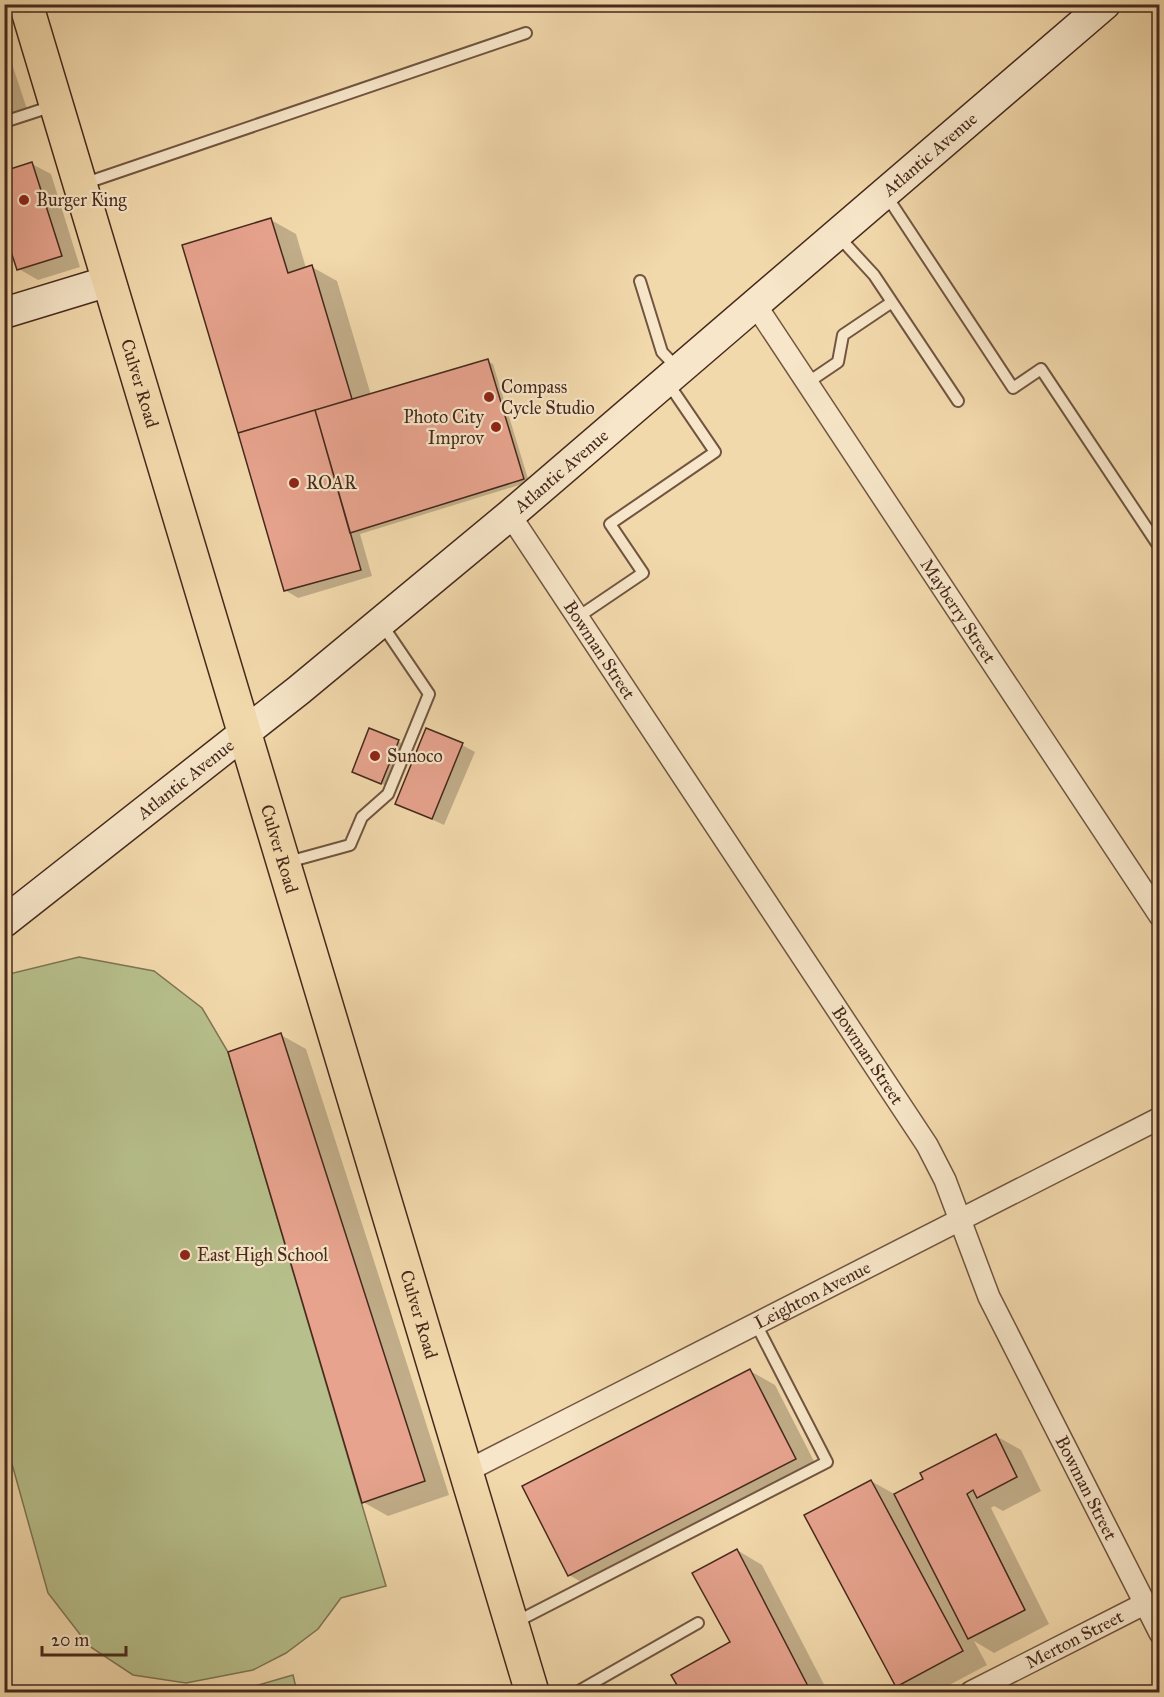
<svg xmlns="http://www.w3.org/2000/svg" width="1164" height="1697" font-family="'IM FELL Great Primer',serif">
  <rect width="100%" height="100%" fill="#f2d9ac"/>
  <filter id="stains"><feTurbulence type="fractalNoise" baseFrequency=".00333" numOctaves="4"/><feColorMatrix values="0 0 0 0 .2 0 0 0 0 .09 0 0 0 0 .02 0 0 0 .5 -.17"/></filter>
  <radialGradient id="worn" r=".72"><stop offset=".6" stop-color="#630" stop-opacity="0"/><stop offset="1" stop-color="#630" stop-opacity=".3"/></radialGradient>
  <path fill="#b7c08c" stroke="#7e7454" stroke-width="1.5" d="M79,957L154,971L202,1008L228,1052L386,1586L341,1598L318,1629L286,1653L253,1670L186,1683L133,1675L89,1646L48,1593L5,1439V975Z
    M293,1675L297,1692H216L241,1690Z"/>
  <path fill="#0003" d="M4,55L10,58L27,109L4,117Z
    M32,164L51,174L80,267L38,280L19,269Z
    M271,220L296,234L306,268L312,267L337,281L371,395L487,361L493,364L529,482L360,534L372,576L298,598L285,590Z
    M398,741L404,745L387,786L359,775Z
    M462,745L475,752L444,825L397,803Z
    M281,1035L306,1049L449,1495L388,1516L363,1502Z
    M750,1371L775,1385L820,1473L594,1589L569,1575Z
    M996,1436L1021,1450L1041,1491L1003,1511L994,1506L991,1508L1049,1624L994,1653L974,1641L987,1665L936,1692H909L897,1686L871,1481L896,1495Z
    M737,1550L762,1565L828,1692H682L673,1675L732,1643Z"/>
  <path fill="#e7a38e" stroke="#46291c" stroke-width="1.5" d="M32,162L62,256L17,270L4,230V171Z
    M271,218L288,273L312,265L352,399L238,433L182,245Z
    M488,359L524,479L350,533L315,410Z
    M315,410L361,570L284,591L238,433Z
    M369,728L399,740L381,784L352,772Z
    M426,728L463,743L432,819L395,804Z
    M281,1033L425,1481L362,1503L228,1052Z
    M750,1369L796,1459L568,1576L522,1486Z
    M996,1434L1017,1477L977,1498L973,1490L967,1494L1025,1610L968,1639L894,1494L923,1479L920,1473Z
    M871,1480L963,1651L896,1687L804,1515Z
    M737,1549L811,1692H681L671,1675L730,1642L692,1573Z"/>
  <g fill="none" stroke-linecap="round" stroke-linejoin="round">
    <g stroke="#715540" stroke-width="14">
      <path id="lane" d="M4,122L53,106
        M83,184L526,33
        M886,195L1013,388L1041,369L1160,548
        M839,237L874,275L892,302
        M640,281L662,352L679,370
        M807,383L838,362L843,335L892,302L958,401
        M578,617L643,573L610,524L715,452L668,383
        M288,862L350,845L362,817L388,794L429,694L381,623
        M514,1623L827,1462L756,1324
        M577,1692L698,1623"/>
    </g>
    <g stroke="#715540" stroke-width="24">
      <g id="street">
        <path id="s1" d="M755,304L1160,916"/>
        <path id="s2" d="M510,515L927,1145L945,1180L989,1297L1160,1633"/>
        <path id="s3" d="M465,1472L1160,1118"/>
        <path id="s4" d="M971,1692L1144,1604"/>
      </g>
    </g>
    <g stroke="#46291c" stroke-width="33">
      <g id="secondary">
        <path d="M4,313L109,281"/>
        <path id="s5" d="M4,922L299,690L510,515L1105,4"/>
      </g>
    </g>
    <g stroke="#46291c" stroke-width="36">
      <g id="primary">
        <path id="s6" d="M26,4L532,1692"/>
      </g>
    </g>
    <use href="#lane" stroke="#f7e6c9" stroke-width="10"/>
    <use href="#street" stroke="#f7e6c9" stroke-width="21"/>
    <use href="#secondary" stroke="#f7e6c9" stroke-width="30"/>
    <use href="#primary" stroke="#f2d9ac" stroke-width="33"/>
  </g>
  <g fill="#8f2418" stroke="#f7e6c9" stroke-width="2">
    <circle cx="24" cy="200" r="6"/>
    <circle cx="489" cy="397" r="6"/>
    <circle cx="496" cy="427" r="6"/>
    <circle cx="294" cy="483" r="6"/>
    <circle cx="375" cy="756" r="6"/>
    <circle cx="185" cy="1255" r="6"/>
  </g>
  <g text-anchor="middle" stroke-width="4.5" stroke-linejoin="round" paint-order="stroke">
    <g font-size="18" fill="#46291c" stroke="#f7e6c9">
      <text dy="6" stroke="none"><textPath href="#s5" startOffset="1203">Atlantic Avenue</textPath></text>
      <text dy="6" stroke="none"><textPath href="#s6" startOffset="396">Culver Road</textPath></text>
      <text dy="6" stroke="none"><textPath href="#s5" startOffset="717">Atlantic Avenue</textPath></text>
      <text dy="6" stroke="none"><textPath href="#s1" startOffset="368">Mayberry Street</textPath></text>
      <text dy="6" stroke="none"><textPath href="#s2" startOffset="162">Bowman Street</textPath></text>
      <text dy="6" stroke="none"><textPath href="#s5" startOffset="231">Atlantic Avenue</textPath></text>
      <text dy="6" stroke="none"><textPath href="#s6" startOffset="882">Culver Road</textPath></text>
      <text dy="6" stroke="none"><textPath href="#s2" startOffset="648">Bowman Street</textPath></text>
      <text dy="6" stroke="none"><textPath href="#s3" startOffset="390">Leighton Avenue</textPath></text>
      <text dy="6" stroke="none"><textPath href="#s6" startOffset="1368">Culver Road</textPath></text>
      <text dy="6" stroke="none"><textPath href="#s2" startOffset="1134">Bowman Street</textPath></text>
      <text dy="6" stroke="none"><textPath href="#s4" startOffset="116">Merton Street</textPath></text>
    </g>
    <g font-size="18" fill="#46291c" stroke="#f7e6c9" text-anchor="start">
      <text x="36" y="206">Burger King</text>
      <text x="501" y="393">Compass<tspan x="501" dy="21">Cycle Studio</tspan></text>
      <text x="484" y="423" text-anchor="end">Photo City<tspan x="484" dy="21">Improv</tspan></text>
      <text x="306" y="489">ROAR</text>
      <text x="387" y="762">Sunoco</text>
      <text x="197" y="1261">East High School</text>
    </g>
  </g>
  <rect width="1164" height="1697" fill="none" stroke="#f2d9ac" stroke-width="24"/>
  <rect x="6" y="6" width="1152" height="1685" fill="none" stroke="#46291c" stroke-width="3"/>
  <rect x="12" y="12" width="1140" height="1673" fill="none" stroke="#46291c" stroke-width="1.5"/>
  <path d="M42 1646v9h84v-9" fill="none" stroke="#46291c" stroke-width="3"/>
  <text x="51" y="1646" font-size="18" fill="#46291c" stroke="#f7e6c9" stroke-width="4.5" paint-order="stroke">20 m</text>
  <rect width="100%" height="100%" filter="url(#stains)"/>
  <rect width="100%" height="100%" fill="url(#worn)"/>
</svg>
